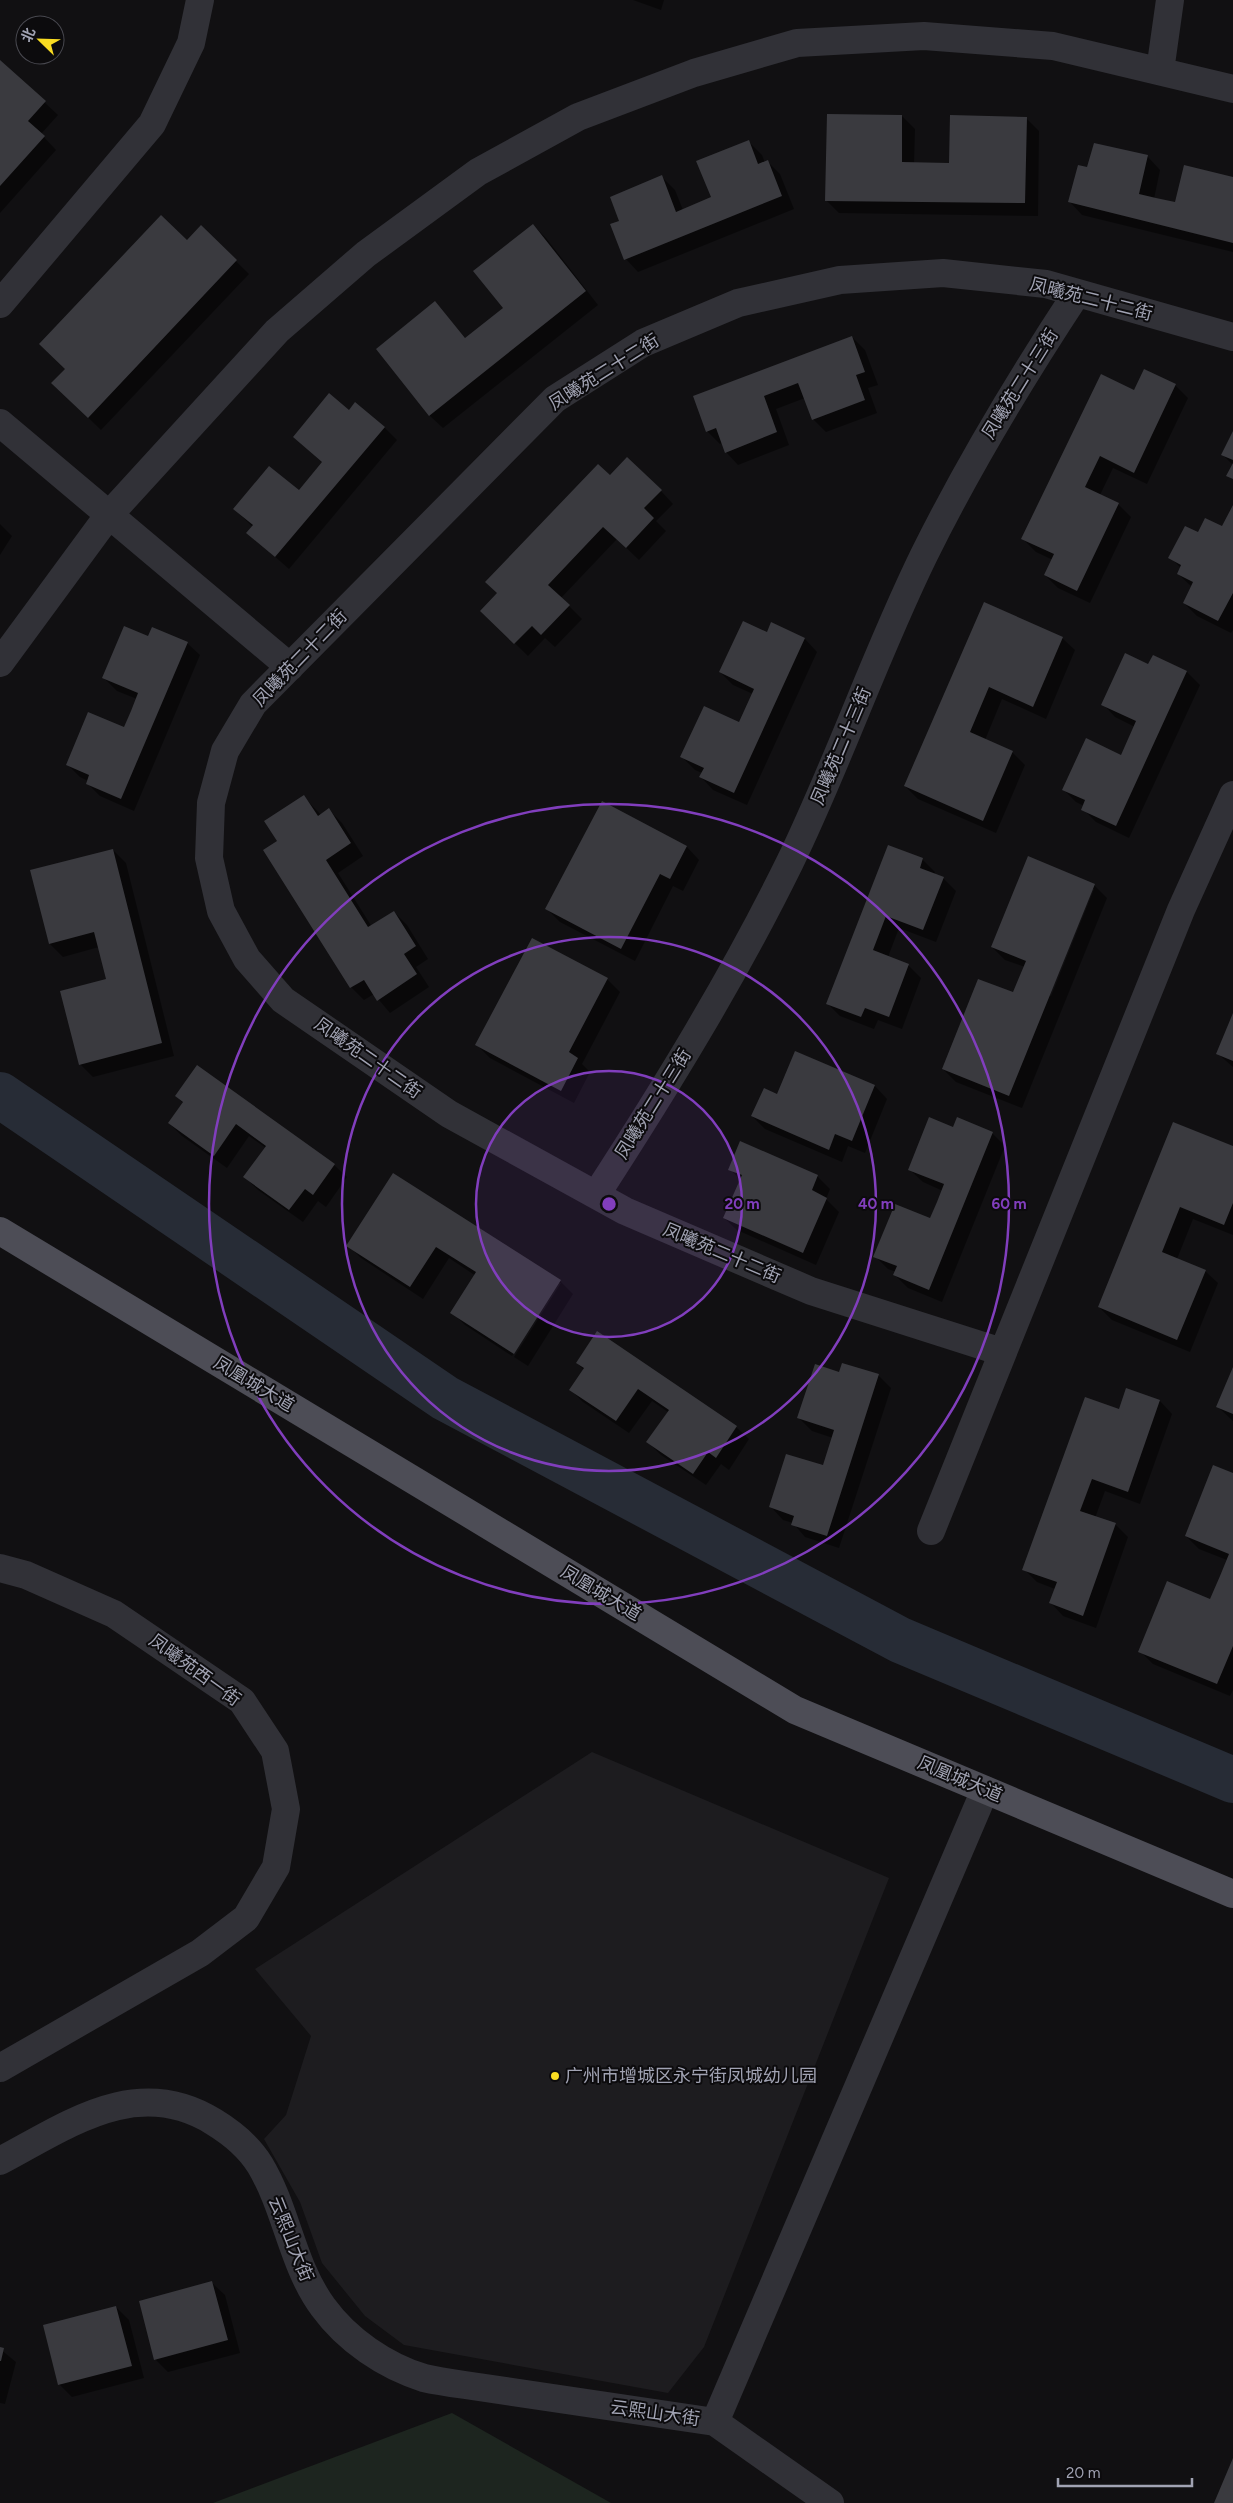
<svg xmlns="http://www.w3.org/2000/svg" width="1233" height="2503" font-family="Figtree,'Noto Sans SC',sans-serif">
  <rect width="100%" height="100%" fill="#111012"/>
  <path fill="#1d1c1f" d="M592,1752L889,1878L704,2347L668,2393L404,2345L365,2316L322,2263L300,2202L264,2139L286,2115L311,2036L255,1969Z"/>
  <path fill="#1d251f" d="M452,2413L611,2503H213Z"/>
  <path fill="#0007" fill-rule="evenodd" d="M633,0H664L661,10Z
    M0,61L58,115L41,134L56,150L0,213Z
    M902,116L915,129L914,164H951L1026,118L1039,131L1038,216L839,213L826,200Z
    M749,142L762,155L765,163L768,162L780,174L794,209L638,272L626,259L621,222L662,177L675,190L683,210L713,198Z
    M1148,157L1160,170L1154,199L1176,204L1233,178V252L1082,215L1070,202L1088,169Z
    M533,225L546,238L598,305L443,428L430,416L378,349L435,303L466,339L505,309Z
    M201,227L249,274L101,430L66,396Z
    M852,337L865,350L878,385L868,388L877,413L826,432L813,419L805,398L776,409L789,445L738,465L726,452L722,443L720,444L707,431Z
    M1145,370L1175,385L1188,398L1147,484L1113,468L1100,495L1118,504L1131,517L1090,603L1058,588L1045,575L1053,560L1036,552L1023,539L1134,391Z
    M349,412L384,427L397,440L289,569L248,533L253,527L234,509L299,492L323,463L294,437Z
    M1233,434V465L1222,454Z
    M610,476L661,491L673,504L656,521L666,531L639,560L617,539L561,598L582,619L555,647L545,638L528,656L482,611Z
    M1233,508V630L1231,633L1197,616L1184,603L1191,586L1178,574L1181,568L1170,557L1198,534L1222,528Z
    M0,524L12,536L0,555Z
    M771,624L805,639L817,652L747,805L713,790L701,777L702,773L695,770L682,757L740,724L753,694L733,685L720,672L767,633Z
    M149,638L187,643L200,655L134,811L100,796L87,783L88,781L80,777L67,764L125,729L137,699L117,691L104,678Z
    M1062,638L1075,650L1046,719L1002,699L985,740L1012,752L1025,765L996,833L918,799L905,786L945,695Z
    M1153,656L1187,672L1200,685L1129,838L1096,822L1083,809L1084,806L1076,802L1063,789L1121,756L1135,727L1115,717L1103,704L1149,666Z
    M304,797L321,815L329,810L342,823L363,856L338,873L372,927L394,912L407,925L428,959L416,967L429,987L390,1013L374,994L364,1000L351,987L279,842Z
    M602,803L687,847L699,860L683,891L673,886L635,961L560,922L547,909Z
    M113,850L126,863L174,1056L93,1077L80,1064L108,980L99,947L63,957L50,944Z
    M922,859L935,872L934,875L943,878L956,891L936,942L899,928L888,957L908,965L921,978L902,1029L878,1020L874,1029L840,1016L827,1003Z
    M1094,885L1107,898L1022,1108L956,1082L943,1069L1014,994L1025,967L1005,960L992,947ZM1091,889H1094L1051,996L1049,995Z
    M607,979L620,992L582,1064L590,1072L574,1103L490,1058L477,1045Z
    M1233,1016V1067L1217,1053Z
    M796,1052L875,1086L887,1099L865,1153L848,1146L842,1162L765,1129L752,1116L778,1095Z
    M176,1096L334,1165L347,1177L326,1207L318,1201L303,1222L258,1190L245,1177L266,1148L249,1136L227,1168L182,1136L169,1123L183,1103Z
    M1174,1123L1233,1147V1235L1193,1219L1177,1259L1205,1271L1218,1283L1190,1352L1112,1320L1099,1307Z
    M954,1128L992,1133L1005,1146L942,1302L908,1288L895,1275L896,1272L888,1269L875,1256L931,1220L943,1191L923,1182L910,1170Z
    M730,1169L817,1176L830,1189L826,1199L839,1212L816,1265L737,1230L724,1218L741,1181Z
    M393,1174L560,1281L573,1294L528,1366L514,1357L561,1283H558L512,1356L465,1325L452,1312L476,1276L449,1258L423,1299L361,1258L348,1245Z
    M577,1363L736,1427L749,1439L729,1470L721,1464L706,1485L661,1455L648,1442L668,1412L652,1401L629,1433L583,1402L571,1390L584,1370Z
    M1233,1370V1421L1218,1407Z
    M840,1373L878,1375L891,1388L839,1548L805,1537L793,1523L783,1520L771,1507L824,1467L833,1438L812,1431L799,1418Z
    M1160,1401L1172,1414L1140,1504L1105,1491L1095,1518L1115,1524L1128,1537L1096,1628L1063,1616L1051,1603L1055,1589L1037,1582L1024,1569L1120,1411Z
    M1233,1475V1690L1230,1696L1153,1664L1140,1651L1211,1601L1227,1560L1199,1549L1186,1536Z
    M212,2283L225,2295L240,2353L168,2372L155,2359Z
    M116,2307L129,2320L144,2378L72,2397L59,2384Z
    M0,2349L16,2362L5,2404L0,2403Z"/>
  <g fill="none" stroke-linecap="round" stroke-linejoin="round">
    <path stroke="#272c36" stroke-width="46" d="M0,1095L445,1398L900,1640L1233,1780"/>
  </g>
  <path fill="#3a3a3f" d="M0,60L46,101L28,121L45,136L0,186Z
    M827,114L902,115V162L949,163L950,115L1027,117L1025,203L825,201Z
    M749,140L758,164L768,160L782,196L624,260L610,224L619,221L610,197L662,175L676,212L711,197L696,161Z
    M1094,143L1148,155L1139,194L1156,198L1175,202L1184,165L1233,177V243L1068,202L1078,165L1087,167Z
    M161,215L187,240L201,225L237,260L88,418L51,383L65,369L39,344Z
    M533,224L586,291L429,416L376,349L435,301L465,338L503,308L473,271Z
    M852,336L865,372L856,375L865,400L812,420L798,383L764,396L777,432L725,453L716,428L706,432L693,396Z
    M1144,369L1176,384L1134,473L1100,456L1085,487L1119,503L1077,591L1044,575L1054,554L1021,539L1101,374L1134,390Z
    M329,393L349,410L355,402L385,427L275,557L246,533L253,525L233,509L269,466L299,490L322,462L293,437Z
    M1233,431V460L1221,455Z
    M627,457L662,490L644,508L654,518L626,548L603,527L548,585L570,605L541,635L532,626L514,644L480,611L497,593L485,582L598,464L610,475Z
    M1233,463V479L1226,476Z
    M1233,505V593L1218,621L1183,603L1193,582L1177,574L1181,565L1168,558L1185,526L1198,532L1205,518L1222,526Z
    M984,602L1063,637L1033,707L989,687L970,732L1013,751L983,821L904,786Z
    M743,621L767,632L771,622L805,638L734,793L699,777L704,768L680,757L704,706L739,722L754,689L719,672Z
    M124,626L148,636L152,627L188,642L121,799L86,784L89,775L66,765L88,712L124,727L131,711L138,693L102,678Z
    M1125,653L1148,664L1153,655L1187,671L1116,826L1081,810L1085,800L1062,790L1086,738L1121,755L1136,721L1101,705Z
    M304,795L318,816L329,808L351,843L326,860L368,927L394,911L416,946L404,954L417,974L377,1001L364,980L350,988L263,850L277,841L264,821Z
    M602,801L687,846L670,879L660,874L621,949L545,909Z
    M888,845L923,858L920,868L944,877L923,930L886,916L873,950L909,964L889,1017L865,1008L861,1017L826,1004Z
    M113,849L162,1043L79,1065L60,991L106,979L94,932L49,944L30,870Z
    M1028,856L1095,884L1009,1096L942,1069L978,979L1013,992L1026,961L991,947Z
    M532,938L608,978L569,1052L578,1058L561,1091L475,1045Z
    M1233,1013V1061L1216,1054Z
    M795,1051L875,1085L852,1141L835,1134L829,1150L751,1116L764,1088L777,1094Z
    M197,1065L335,1164L313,1195L305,1189L289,1210L243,1177L266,1146L236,1124L214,1156L168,1123L183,1102L175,1096Z
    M929,1117L953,1127L957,1117L993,1132L929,1290L893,1275L897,1266L873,1257L895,1204L930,1218L937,1202L944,1184L908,1170Z
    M1173,1122L1233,1146V1203L1224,1225L1180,1207L1162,1252L1206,1270L1177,1340L1098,1307Z
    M740,1141L818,1175L812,1190L827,1198L803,1253L723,1218L742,1175L728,1170Z
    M393,1173L561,1280L514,1354L450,1313L476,1272L436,1247L410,1287L346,1246Z
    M597,1331L737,1426L716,1458L708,1452L693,1474L646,1442L669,1410L638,1389L616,1421L569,1390L584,1368L576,1363Z
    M842,1363L879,1374L827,1536L791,1525L794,1516L769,1507L786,1454L823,1465L834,1430L797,1418L815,1364L839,1372Z
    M1233,1367V1414L1216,1407Z
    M1126,1388L1160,1400L1128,1492L1092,1479L1080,1511L1116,1523L1083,1616L1049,1603L1057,1582L1022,1570L1085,1397L1119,1409Z
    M1213,1465L1233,1473V1646L1217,1684L1138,1652L1167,1581L1210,1599L1220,1576L1229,1554L1185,1536Z
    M212,2281L228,2340L154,2360L139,2301Z
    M116,2306L132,2366L58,2385L43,2325Z
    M0,2347L4,2348L1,2361H0Z
    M1233,2458V2503H1214Z"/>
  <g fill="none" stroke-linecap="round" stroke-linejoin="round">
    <path stroke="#313137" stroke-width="28" d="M1160,71L1170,0
      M0,304L152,124L191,43L200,0
      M0,423L290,667
      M0,663L108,516L277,331L366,254L478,172L578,117L694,73L797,43L924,36L1053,46L1233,89
      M596,1195C666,1087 733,978 790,862C839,761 875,655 924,555C969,464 1021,378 1077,293
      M1002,1352L811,1291L625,1211L449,1114L283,1000L247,959L221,911L209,858L211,803L225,751L253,704L555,399L643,343L738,303L840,280L943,273L1046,284L1233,337
      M931,1531L1181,910L1233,795
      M0,1568L26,1575L114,1614L242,1701L275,1751L286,1809L276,1867L246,1918L200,1953L0,2068
      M0,2161C68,2125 137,2074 214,2122C232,2133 249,2147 260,2165C287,2210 292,2265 323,2307C347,2340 385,2366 424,2378C437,2381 451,2383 465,2385L715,2422L830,2503
      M715,2422L985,1790"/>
    <path stroke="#4d4d56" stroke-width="28" d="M0,1231L795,1710L1233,1894"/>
  </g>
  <circle cx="609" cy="1204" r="133" fill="#813ebd" fill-opacity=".12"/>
  <g fill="none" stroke="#813ebd" stroke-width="2.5">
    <circle cx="609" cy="1204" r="133"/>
    <circle cx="609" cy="1204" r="267"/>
    <circle cx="609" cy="1204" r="400"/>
  </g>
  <circle fill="#f9dc22" stroke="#0c0b0d" stroke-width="2" cx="555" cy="2076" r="5"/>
  <g text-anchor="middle" stroke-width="4" stroke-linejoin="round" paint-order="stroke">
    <g font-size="18" fill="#a1a3b3" stroke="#0c0b0d">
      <text transform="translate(1091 299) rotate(14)" y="6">凤曦苑二十二街</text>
      <text transform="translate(604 372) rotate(-32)" y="6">凤曦苑二十二街</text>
      <text transform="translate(1020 384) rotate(-58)" y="6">凤曦苑二十三街</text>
      <text transform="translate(300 658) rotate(-46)" y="6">凤曦苑二十二街</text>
      <text transform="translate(841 746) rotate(-67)" y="6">凤曦苑二十三街</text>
      <text transform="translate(368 1058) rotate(35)" y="6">凤曦苑二十二街</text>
      <text transform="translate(653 1104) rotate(-58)" y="6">凤曦苑二十三街</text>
      <text transform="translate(722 1253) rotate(23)" y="6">凤曦苑二十二街</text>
      <text transform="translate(254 1384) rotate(31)" y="6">凤凰城大道</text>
      <text transform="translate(601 1593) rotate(31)" y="6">凤凰城大道</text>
      <text transform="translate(195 1670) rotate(36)" y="6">凤曦苑西一街</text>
      <text transform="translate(960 1779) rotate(23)" y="6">凤凰城大道</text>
      <text transform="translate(291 2239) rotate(68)" y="6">云熙山大街</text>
      <text transform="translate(655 2413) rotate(8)" y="6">云熙山大街</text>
    </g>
    <g font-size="18" fill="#a1a3b3" stroke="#0c0b0d" text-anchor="start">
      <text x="565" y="2082">广州市增城区永宁街凤城幼儿园</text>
    </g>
  </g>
  <circle cx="609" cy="1204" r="8" fill="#813ebd" stroke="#0c0b0d" stroke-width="2.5"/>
  <g font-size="15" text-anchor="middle" font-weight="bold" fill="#813ebd" stroke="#0c0b0d" stroke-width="4" stroke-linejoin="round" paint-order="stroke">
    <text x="742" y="1209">20 m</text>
    <text x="876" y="1209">40 m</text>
    <text x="1009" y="1209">60 m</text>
  </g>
  <g transform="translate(40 40) rotate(293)"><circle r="24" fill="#0c0b0d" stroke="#48484f"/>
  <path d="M0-4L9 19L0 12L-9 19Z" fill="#f9dc22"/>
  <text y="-8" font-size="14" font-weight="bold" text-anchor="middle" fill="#a1a3b3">北</text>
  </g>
  <path d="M1058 2478v8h134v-8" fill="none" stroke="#a1a3b3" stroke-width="2.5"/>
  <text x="1066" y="2478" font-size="15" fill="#a1a3b3" stroke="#0c0b0d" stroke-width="4" paint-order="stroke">20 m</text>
</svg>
